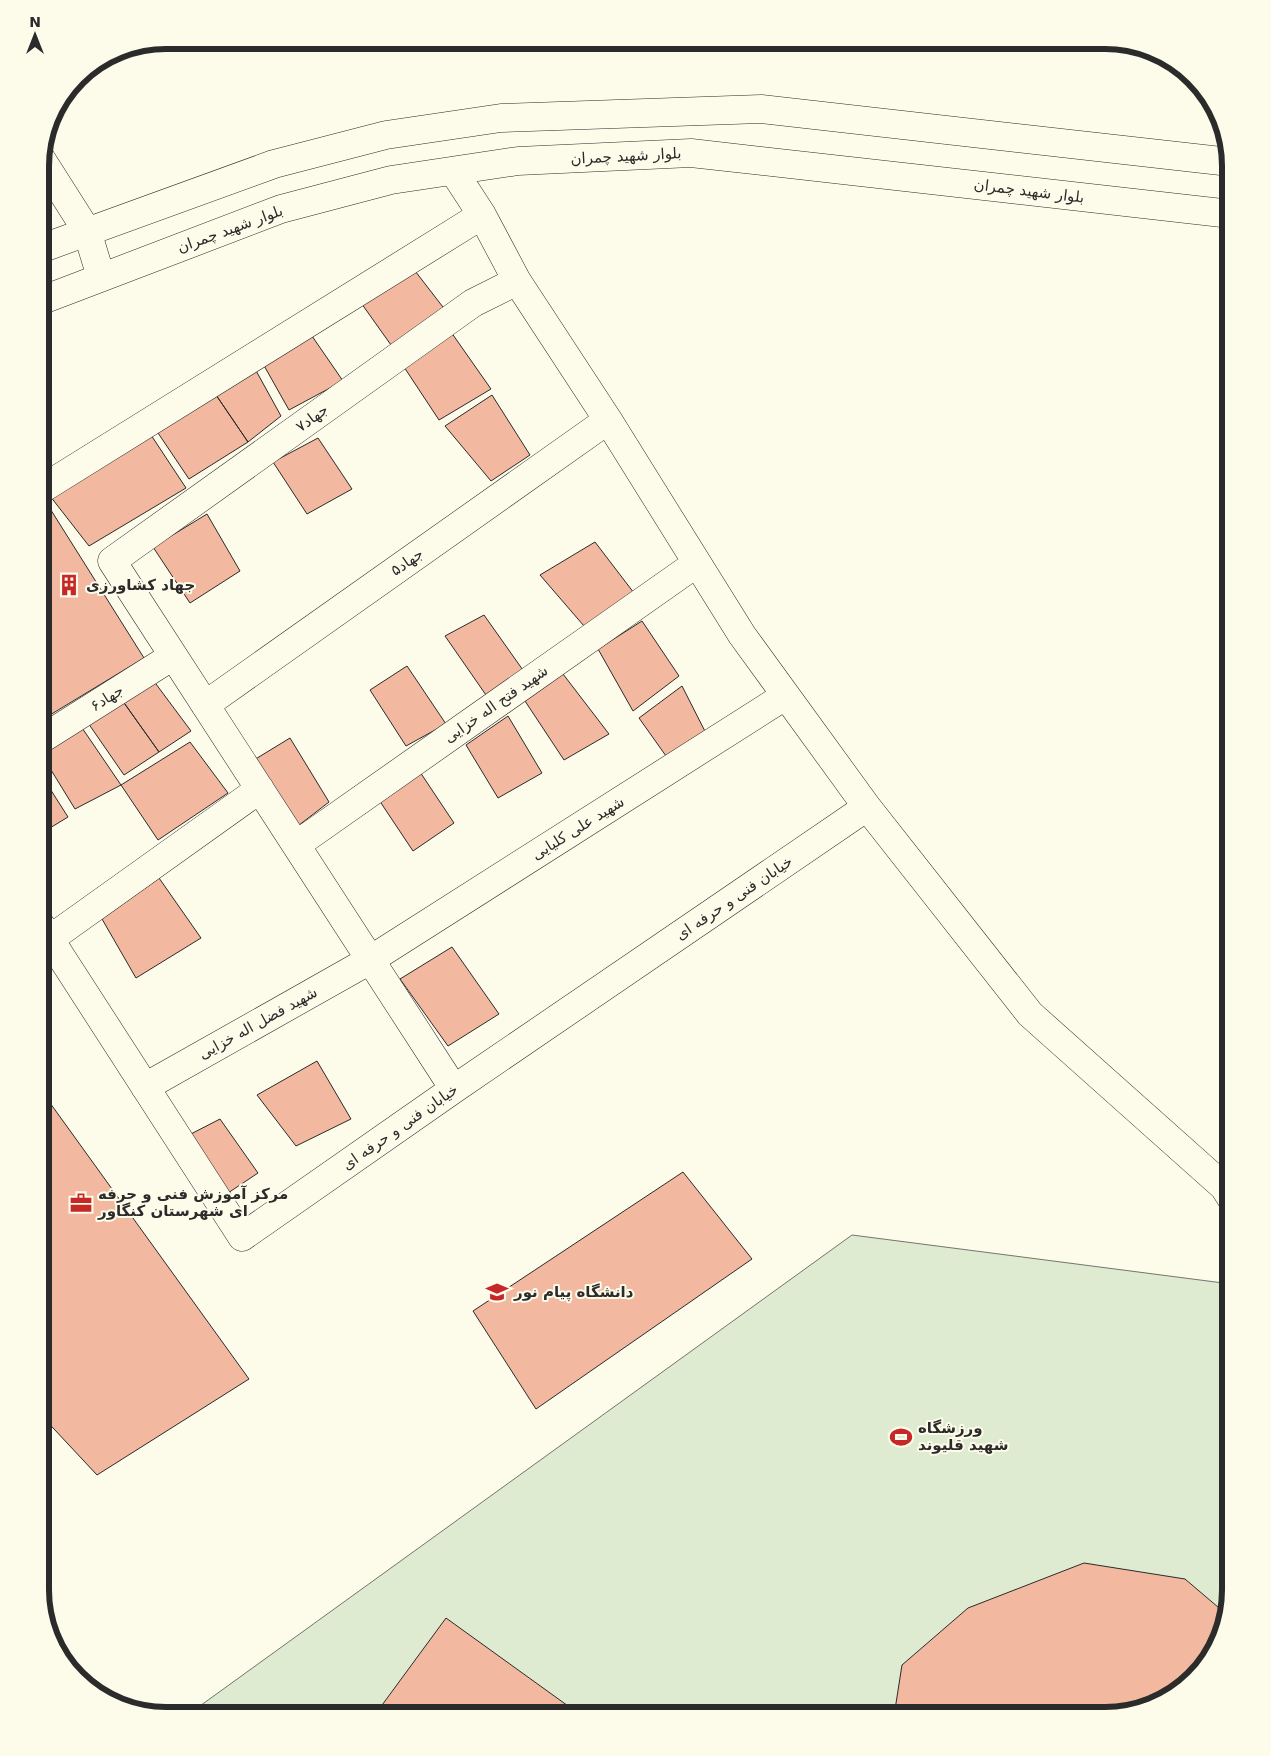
<svg xmlns="http://www.w3.org/2000/svg" width="1271" height="1756" font-family="'DejaVu Sans',Vazirmatn,sans-serif">
  <rect width="100%" height="100%" fill="#fdfbea"/>
  <path fill="#deebd1" stroke="#74746e" d="M852,1235L1231,1284V1590L1214,1653L1168,1699L1105,1716H186Z"/>
  <path fill="#f2b8a0" stroke="#2b2b2b" d="M412,267L446,311L391,345L359,300Z
    M451,332L491,389L439,420L404,367Z
    M312,336L343,381L289,410L262,362Z
    M254,367L281,416L248,442L214,392Z
    M214,392L248,442L189,479L156,430Z
    M492,395L530,455L491,481L445,426Z
    M151,435L186,488L89,546L50,496Z
    M318,438L352,489L307,514L273,462Z
    M49,507L144,658L40,721V512Z
    M207,514L240,571L190,603L153,547Z
    M595,542L634,593L584,626L540,575Z
    M484,615L525,673L486,695L445,636Z
    M642,621L679,676L633,711L598,649Z
    M407,666L446,724L406,746L370,690Z
    M563,674L609,734L564,760L525,701Z
    M153,680L191,731L159,752L122,700Z
    M682,686L714,749L676,770L639,718Z
    M122,700L159,752L124,775L86,720Z
    M508,716L542,773L498,798L466,745Z
    M76,719L121,785L75,809L40,752Z
    M290,738L329,802L294,829L249,763Z
    M190,742L228,793L158,840L121,785Z
    M420,772L454,823L413,851L377,797Z
    M40,773L68,817L40,834Z
    M159,878L201,938L136,978L102,919Z
    M452,947L499,1014L448,1046L400,979Z
    M317,1061L351,1119L296,1146L257,1095Z
    M45,1096L249,1379L97,1475L40,1414V1099Z
    M220,1119L258,1173L225,1195L187,1136Z
    M683,1172L752,1259L536,1409L473,1311Z
    M1084,1563L1185,1579L1225,1613L1214,1653L1168,1699L1105,1716H894L902,1665L968,1608Z
    M446,1618L582,1716H374Z"/>
  <g fill="none" stroke-linecap="round" stroke-linejoin="round">
    <g stroke="#2b2b2b" stroke-width="29">
      <path id="minor" d="M40,157L87,231L101,277
        M454,172L482,215L517,281L608,420L742,635L867,807L1030,1014L1224,1187L1231,1198
        M40,490L482,215
        M205,705L608,420
        M40,740L173,656
        M296,845L697,563
        M40,924L242,1237L454,1089L867,807
        M50,939L260,789
        M145,1087L370,960L785,696
        M454,1089L112,561L473,303L517,281"/>
    </g>
    <g stroke="#2b2b2b" stroke-width="29">
      <path id="major" d="M40,249L274,164L386,135L501,118L761,109L1230,162
        M40,301L281,209L391,180L518,161L691,153L1231,214"/>
    </g>
    <use href="#minor" stroke="#fdfbea" stroke-width="28"/>
    <use href="#major" stroke="#fdfbea" stroke-width="28"/>
  </g>
  <defs>
    <g id="building-bare" transform="scale(1.725)"><path d="M-4-6H4V6H1V3H-1V6H-4ZM-2.5-4.3h1.7v1.8h-1.7ZM.8-4.3h1.7v1.8H.8ZM-2.5-1h1.7V.8h-1.7ZM.8-1h1.7V.8H.8Z" fill="#c62828" stroke="#fdfbea" stroke-width="2.5" paint-order="stroke"/></g>
    <g id="office-bare" transform="scale(1.725)"><path d="M-6-3h4V-5.5h4V-3h4V5H-6ZM-1-4.5V-3h2v-1.5ZM-6 0V1H6V0Z" fill="#c62828" stroke="#fdfbea" stroke-width="2.5" paint-order="stroke"/></g>
    <g id="university-bare" transform="scale(1.725)"><path d="M0-5L7-2L0 1L-7-2ZM-4 1L0 2.5L4 1V4Q0 6-4 4Z" fill="#c62828" stroke="#fdfbea" stroke-width="2.5" paint-order="stroke"/></g>
    <g id="stadium-bare" transform="scale(1.725)"><path d="M0-5a6.5 5 0 1 0 0 10a6.5 5 0 1 0 0-10ZM-3.5-1.8h7v3.6h-7Z" fill="#c62828" stroke="#fdfbea" stroke-width="2.5" paint-order="stroke"/></g>
  </defs>
  <g fill-rule="evenodd">
    <use href="#building-bare" x="69" y="585"/>
    <use href="#office-bare" x="81" y="1203"/>
    <use href="#university-bare" x="497" y="1292"/>
    <use href="#stadium-bare" x="901" y="1437"/>
  </g>
  <g text-anchor="middle" stroke-width="4" stroke-linejoin="round" paint-order="stroke">
    <g font-size="15" fill="#2b2b2b" stroke="#fdfbea">
      <text transform="translate(626 156) rotate(-3)" y="5">بلوار شهید چمران</text>
      <text transform="translate(1029 191) rotate(7)" y="5">بلوار شهید چمران</text>
      <text transform="translate(230 229) rotate(-20)" y="5">بلوار شهید چمران</text>
      <text transform="translate(312 418) rotate(-36)" y="5">جهاد۷</text>
      <text transform="translate(407 562) rotate(-35)" y="5">جهاد۵</text>
      <text transform="translate(107 698) rotate(-32)" y="5">جهاد۶</text>
      <text transform="translate(496 704) rotate(-35)" y="5">شهید فتح اله خزایی</text>
      <text transform="translate(578 828) rotate(-32)" y="5">شهید علی کلیایی</text>
      <text transform="translate(734 898) rotate(-34)" y="5">خیابان فنی و حرفه ای</text>
      <text transform="translate(258 1023) rotate(-29)" y="5">شهید فضل اله خزایی</text>
      <text transform="translate(400 1127) rotate(-35)" y="5">خیابان فنی و حرفه ای</text>
    </g>
    <g font-size="15" font-weight="bold" fill="#2b2b2b" stroke="#fdfbea" text-anchor="start">
      <text x="86" y="590">جهاد کشاورزی</text>
      <text x="98" y="1199">مرکز آموزش فنی و حرفه<tspan x="98" dy="17">ای شهرستان کنگاور</tspan></text>
      <text x="514" y="1297">دانشگاه پیام نور</text>
      <text x="918" y="1433">ورزشگاه<tspan x="918" dy="17">شهید قلیوند</tspan></text>
    </g>
  </g>
  <path d="M0 0H1271V1756H0ZM166 49H1105A117 117 0 0 1 1222 166V1590A117 117 0 0 1 1105 1707H166A117 117 0 0 1 49 1590V166A117 117 0 0 1 166 49Z" fill="#fdfbea" fill-rule="evenodd"/>
  <path fill="none" stroke="#2b2b2b" stroke-width="6" d="M166 49H1105A117 117 0 0 1 1222 166V1590A117 117 0 0 1 1105 1707H166A117 117 0 0 1 49 1590V166A117 117 0 0 1 166 49Z"/>
  <g transform="translate(35 35)" stroke="#fdfbea" stroke-width="4" paint-order="stroke">
  <path d="M0-4L9 19L0 12L-9 19Z" fill="#2b2b2b"/>
  <text y="-8" font-size="14" font-weight="bold" text-anchor="middle" fill="#2b2b2b">N</text>
  </g>
</svg>
